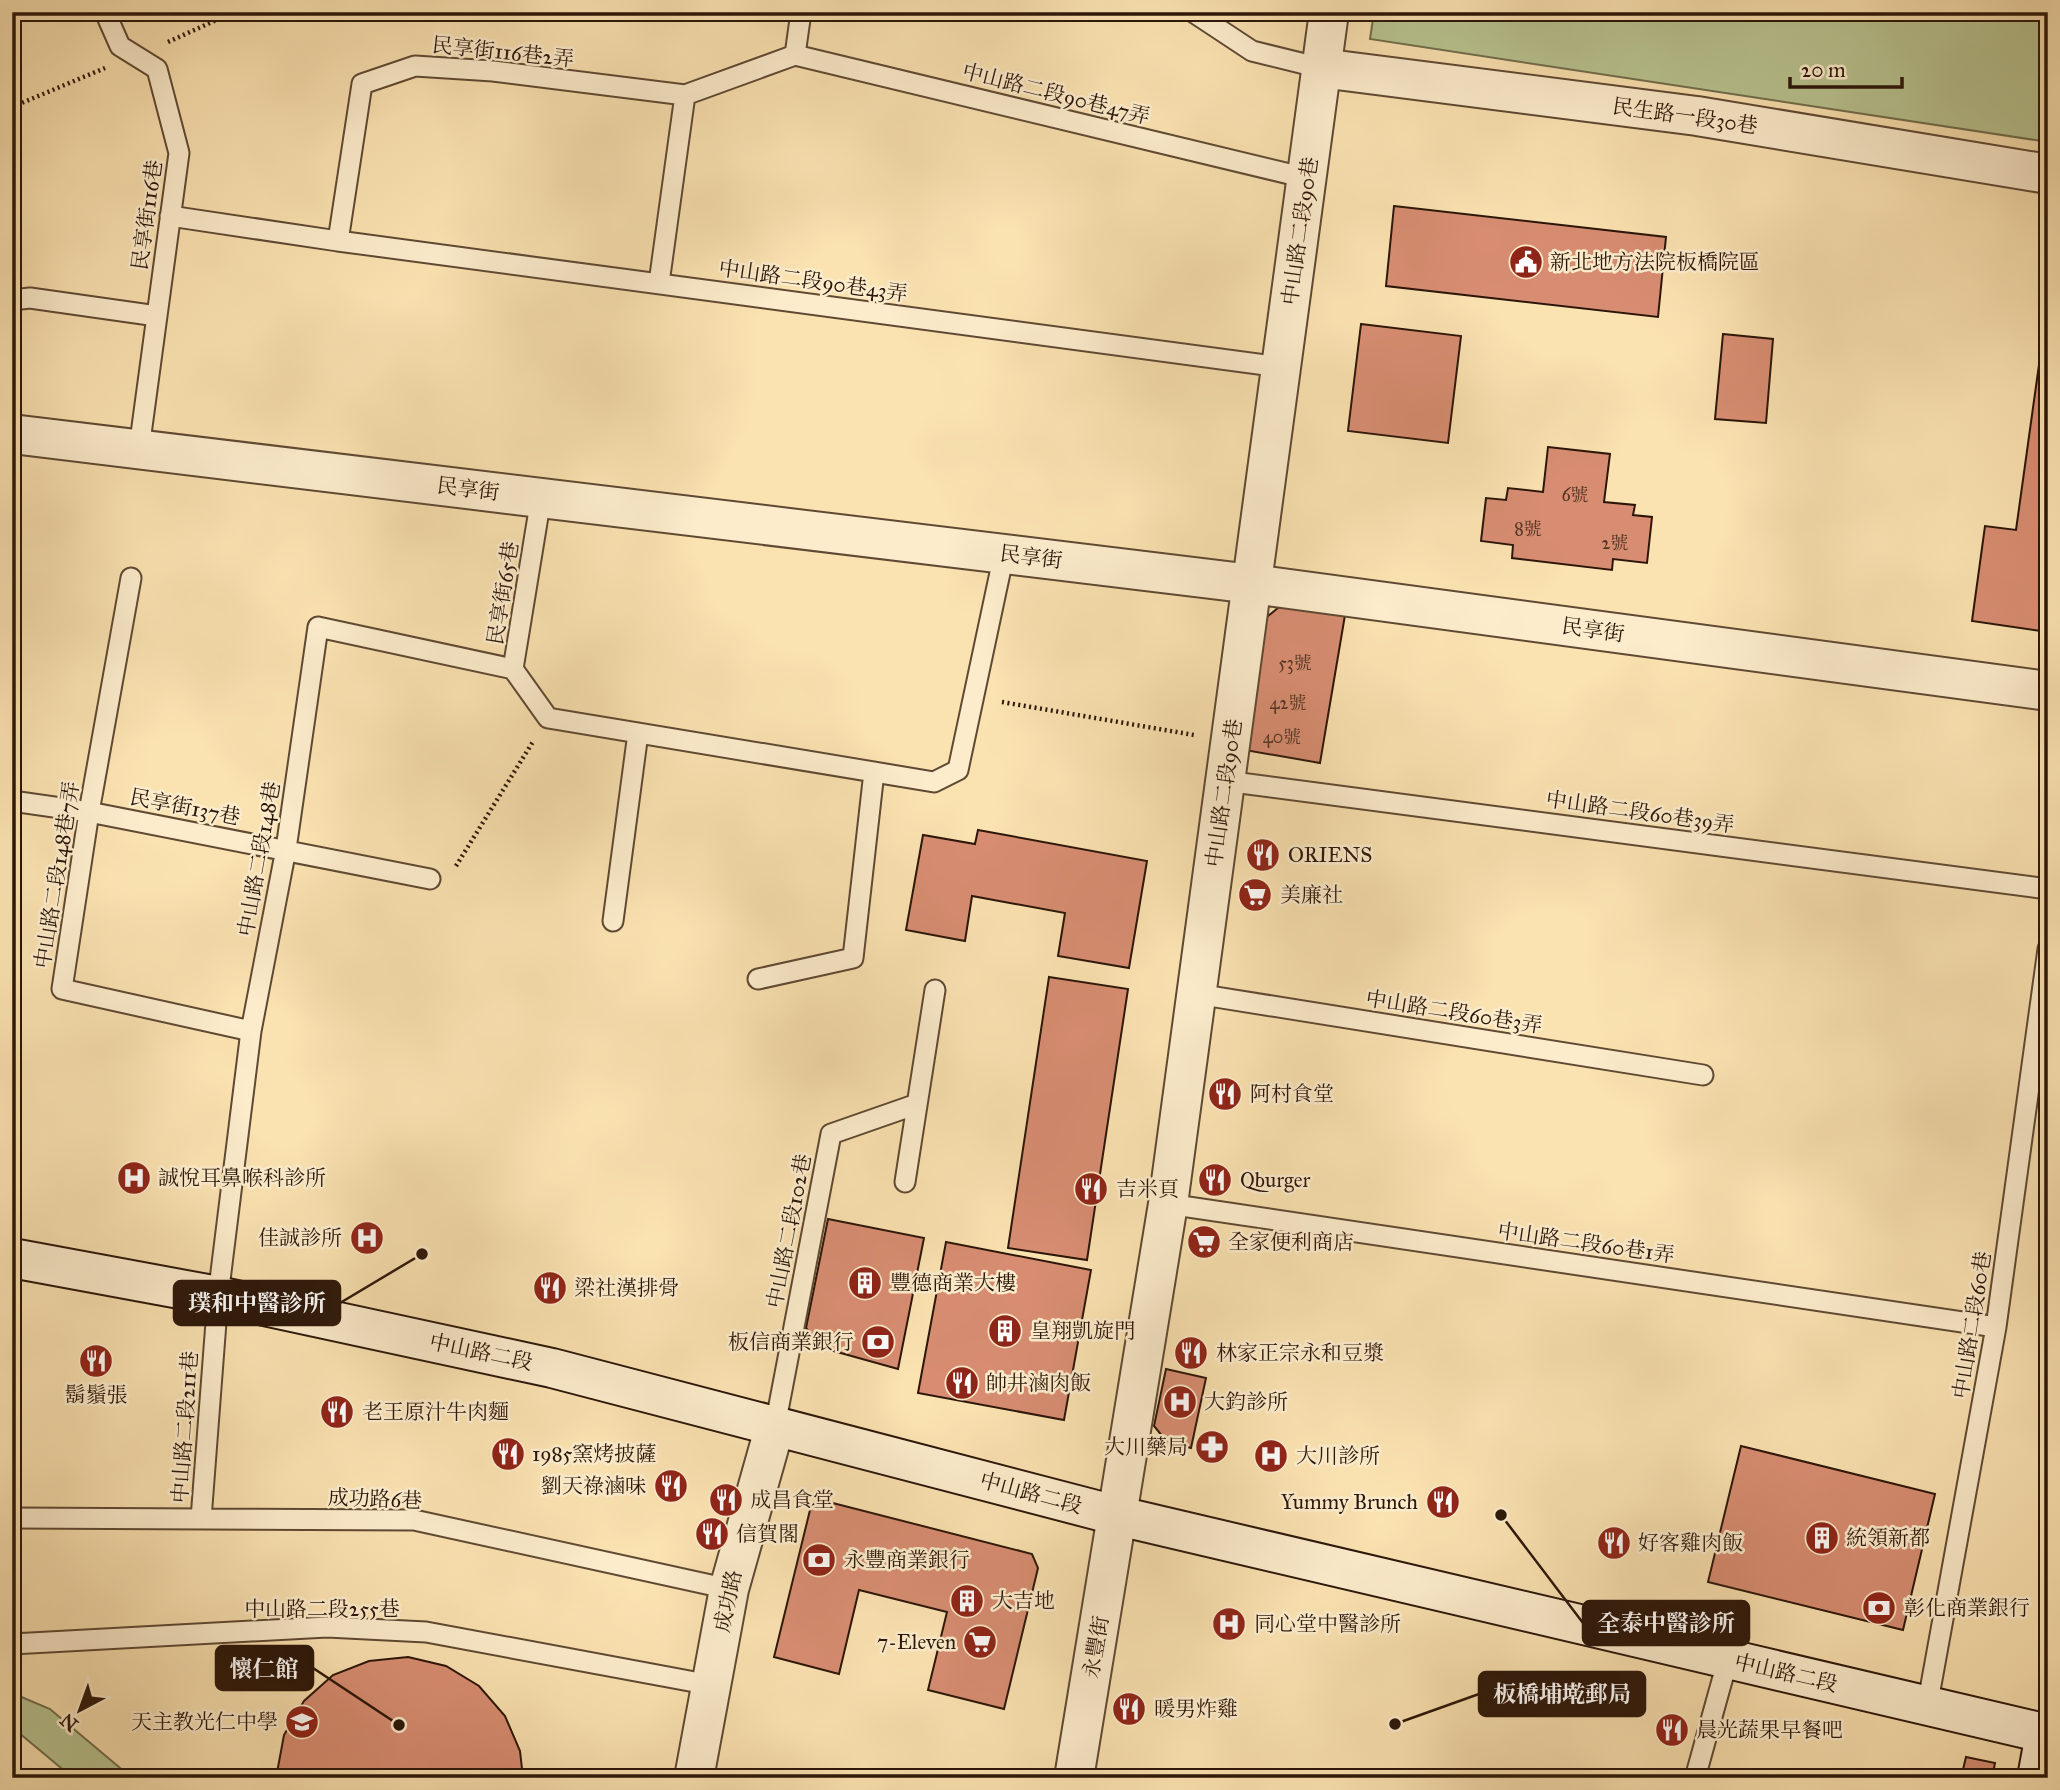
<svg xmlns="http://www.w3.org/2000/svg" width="2060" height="1790" font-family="'IM FELL Great Primer','Noto Serif TC',serif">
  <rect width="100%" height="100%" fill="#fbe2b1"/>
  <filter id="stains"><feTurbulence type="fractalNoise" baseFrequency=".00286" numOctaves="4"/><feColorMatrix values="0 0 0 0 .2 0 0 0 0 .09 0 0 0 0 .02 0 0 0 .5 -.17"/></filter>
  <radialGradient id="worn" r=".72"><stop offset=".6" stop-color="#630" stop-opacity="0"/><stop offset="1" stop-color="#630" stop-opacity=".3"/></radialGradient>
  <path fill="#b8c491" stroke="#726d4d" stroke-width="2" d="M1374,12H2048V142L1370,39Z
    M12,1693L50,1709L132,1778H73L12,1727Z"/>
  <path fill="#d88d72" stroke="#2b1609" stroke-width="2" d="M1394,206L1666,237L1658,317L1386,286Z
    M2048,300V632L1972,621L1985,526L2016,530Z
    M1361,324L1461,336L1448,443L1348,431Z
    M1723,334L1773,339L1766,423L1715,419Z
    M1548,447L1610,454L1604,502L1635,505L1633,515L1652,517L1647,563L1613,559L1612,570L1512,558L1513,545L1481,541L1486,498L1506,500L1508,488L1543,492Z
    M1279,607L1345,615L1320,763L1239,749L1256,626Z
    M978,830L1147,861L1129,968L1058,956L1065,913L972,896L965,941L906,930L923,835L975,844Z
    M1049,977L1128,989L1087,1260L1008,1248Z
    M828,1219L924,1238L898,1369L830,1350L820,1345L806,1328Z
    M946,1242L1091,1270L1064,1420L918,1393Z
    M1166,1369L1206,1378L1191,1448L1167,1442L1154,1426Z
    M1741,1446L1935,1494L1903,1630L1708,1582Z
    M821,1500L1032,1554L1038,1568L1004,1709L928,1690L947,1612L859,1590L839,1674L774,1657L811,1506Z
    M408,1657L446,1666L479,1686L505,1716L520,1751L523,1778H276L284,1735L304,1701L333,1675L369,1661Z
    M1966,1757L1995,1763L1992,1778H1961Z"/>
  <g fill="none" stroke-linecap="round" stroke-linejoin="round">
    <g stroke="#5f4933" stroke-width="23">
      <path id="service" d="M105,12L120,46L157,69L179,153L139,449
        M1193,12L1252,51L1321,68
        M795,55L1306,178
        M795,55L801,12
        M170,216L338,241L362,84L415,66L493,71L685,95L795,55
        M338,241L1281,367
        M659,283L685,95
        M12,300L30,298L157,316
        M541,498L513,669L548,718L934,782L958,770L1004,554
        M131,578L89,812L62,989L251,1031
        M1225,781L2048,889
        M12,801L89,812L430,879
        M613,921L638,733
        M758,979L853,958L874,772
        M1197,994L1703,1075
        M905,1182L935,990
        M1168,1204L1996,1327
        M775,1426L831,1134L917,1104
        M12,1518L414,1520L729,1589
        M201,1519L218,1296L251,1031L286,849L318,627L513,669
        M12,1644L327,1627L426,1632L711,1685
        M1927,1707L1996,1327L2048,949
        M1695,1778L1728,1659"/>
    </g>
    <g stroke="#5f4933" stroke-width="42">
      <path id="minor" d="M1321,68L1697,116L2048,174
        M12,434L1252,584L2048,691
        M694,1778L729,1589L775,1426
        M1074,1778L1168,1204L1329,12"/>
    </g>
    <g stroke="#2b1609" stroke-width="42">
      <path id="secondary" d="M12,1258L218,1296L552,1368L1119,1516L2048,1734
        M2037,1778L2045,1734"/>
    </g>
    <path stroke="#2b1609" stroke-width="4.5" stroke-dasharray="2 3.5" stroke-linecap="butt" d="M168,42L234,12
      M12,107L105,68
      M1002,702L1194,735
      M456,866L534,740"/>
    <use href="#service" stroke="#fceccc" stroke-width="19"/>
    <use href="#minor" stroke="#fceccc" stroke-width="38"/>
    <use href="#secondary" stroke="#fceccc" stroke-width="38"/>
  </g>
  <defs>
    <g id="civic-disc" transform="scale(1.75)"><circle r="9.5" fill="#8f2418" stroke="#fceccc"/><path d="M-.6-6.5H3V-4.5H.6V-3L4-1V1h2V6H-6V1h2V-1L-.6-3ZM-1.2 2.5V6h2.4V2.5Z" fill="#fff"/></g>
    <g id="restaurant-disc" transform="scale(1.75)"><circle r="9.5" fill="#8f2418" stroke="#fceccc"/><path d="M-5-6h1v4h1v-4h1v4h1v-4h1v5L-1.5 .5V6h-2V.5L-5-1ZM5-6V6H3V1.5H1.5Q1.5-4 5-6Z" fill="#fff"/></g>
    <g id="supermarket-disc" transform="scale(1.75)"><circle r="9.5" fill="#8f2418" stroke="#fceccc"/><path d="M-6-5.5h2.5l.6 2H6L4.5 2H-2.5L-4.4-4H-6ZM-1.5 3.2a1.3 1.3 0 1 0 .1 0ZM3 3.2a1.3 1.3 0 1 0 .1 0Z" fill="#fff"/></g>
    <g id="hospital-disc" transform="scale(1.75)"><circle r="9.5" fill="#8f2418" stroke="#fceccc"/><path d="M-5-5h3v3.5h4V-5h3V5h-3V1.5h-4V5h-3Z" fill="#fff"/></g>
    <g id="building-disc" transform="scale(1.75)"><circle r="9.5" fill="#8f2418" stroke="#fceccc"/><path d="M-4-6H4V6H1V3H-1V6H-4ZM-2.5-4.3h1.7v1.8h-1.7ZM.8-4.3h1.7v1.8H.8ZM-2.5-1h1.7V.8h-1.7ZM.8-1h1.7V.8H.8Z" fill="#fff"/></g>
    <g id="bank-disc" transform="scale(1.75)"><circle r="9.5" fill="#8f2418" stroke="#fceccc"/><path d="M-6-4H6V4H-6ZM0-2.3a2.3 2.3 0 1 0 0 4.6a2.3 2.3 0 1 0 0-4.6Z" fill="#fff"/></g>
    <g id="pharmacy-disc" transform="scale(1.75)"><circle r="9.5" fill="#8f2418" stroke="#fceccc"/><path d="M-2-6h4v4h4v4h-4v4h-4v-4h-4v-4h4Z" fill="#fff"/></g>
    <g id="school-disc" transform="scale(1.75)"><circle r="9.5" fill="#8f2418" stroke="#fceccc"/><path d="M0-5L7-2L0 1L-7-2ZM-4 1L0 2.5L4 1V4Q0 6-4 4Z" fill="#fff"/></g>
  </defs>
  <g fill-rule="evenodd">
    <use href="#civic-disc" x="1526" y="262"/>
    <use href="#restaurant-disc" x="1263" y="855"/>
    <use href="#supermarket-disc" x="1255" y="895"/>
    <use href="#restaurant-disc" x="1225" y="1094"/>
    <use href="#hospital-disc" x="134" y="1178"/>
    <use href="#restaurant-disc" x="1215" y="1180"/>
    <use href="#restaurant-disc" x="1091" y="1189"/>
    <use href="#hospital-disc" x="367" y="1238"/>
    <use href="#supermarket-disc" x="1204" y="1242"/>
    <use href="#building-disc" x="865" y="1283"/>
    <use href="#restaurant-disc" x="550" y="1288"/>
    <use href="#building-disc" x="1005" y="1331"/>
    <use href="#bank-disc" x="878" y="1342"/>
    <use href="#restaurant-disc" x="1191" y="1353"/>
    <use href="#restaurant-disc" x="96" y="1361"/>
    <use href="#restaurant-disc" x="962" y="1383"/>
    <use href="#hospital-disc" x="1180" y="1402"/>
    <use href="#restaurant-disc" x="337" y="1412"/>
    <use href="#pharmacy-disc" x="1212" y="1447"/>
    <use href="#restaurant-disc" x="508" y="1454"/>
    <use href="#hospital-disc" x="1271" y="1456"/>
    <use href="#restaurant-disc" x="671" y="1486"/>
    <use href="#restaurant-disc" x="726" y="1500"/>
    <use href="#restaurant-disc" x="1443" y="1502"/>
    <use href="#restaurant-disc" x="712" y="1534"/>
    <use href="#building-disc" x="1822" y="1538"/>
    <use href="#restaurant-disc" x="1614" y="1543"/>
    <use href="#bank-disc" x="819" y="1560"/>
    <use href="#building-disc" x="967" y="1601"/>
    <use href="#bank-disc" x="1879" y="1608"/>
    <use href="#hospital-disc" x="1229" y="1624"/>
    <use href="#supermarket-disc" x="980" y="1642"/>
    <use href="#restaurant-disc" x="1129" y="1709"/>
    <use href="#school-disc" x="302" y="1722"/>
    <use href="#restaurant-disc" x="1672" y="1730"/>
  </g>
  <g text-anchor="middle" stroke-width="5" stroke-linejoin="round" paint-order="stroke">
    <g font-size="18" fill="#563423">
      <text x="1575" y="501">6號</text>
      <text x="1528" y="535">8號</text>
      <text x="1615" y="549">2號</text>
      <text x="1295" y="669">53號</text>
      <text x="1288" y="709">42號</text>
      <text x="1282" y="743">40號</text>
    </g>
    <g font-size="21" fill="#2b1609" stroke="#fceccc">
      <text transform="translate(503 52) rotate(6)" y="7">民享街116巷2弄</text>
      <text transform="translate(1056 94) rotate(14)" y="7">中山路二段90巷47弄</text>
      <text transform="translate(1685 116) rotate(8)" y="7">民生路一段30巷</text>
      <text transform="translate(147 215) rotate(-82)" y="7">民享街116巷</text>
      <text transform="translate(1300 231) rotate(-82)" y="7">中山路二段90巷</text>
      <text transform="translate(813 281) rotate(8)" y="7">中山路二段90巷43弄</text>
      <text transform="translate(468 489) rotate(7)" y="7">民享街</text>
      <text transform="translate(1031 557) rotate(7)" y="7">民享街</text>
      <text transform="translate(503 593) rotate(-81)" y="7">民享街65巷</text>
      <text transform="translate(1593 630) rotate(8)" y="7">民享街</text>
      <text transform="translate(1224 793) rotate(-82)" y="7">中山路二段90巷</text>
      <text transform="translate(185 807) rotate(11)" y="7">民享街137巷</text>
      <text transform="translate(1640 812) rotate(8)" y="7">中山路二段60巷39弄</text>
      <text transform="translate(259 859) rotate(-80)" y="7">中山路二段148巷</text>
      <text transform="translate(57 875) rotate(-81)" y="7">中山路二段148巷7弄</text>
      <text transform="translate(1454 1012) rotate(9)" y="7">中山路二段60巷3弄</text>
      <text transform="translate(789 1231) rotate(-79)" y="7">中山路二段102巷</text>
      <text transform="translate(1586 1243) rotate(8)" y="7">中山路二段60巷1弄</text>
      <text transform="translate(1972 1325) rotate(-81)" y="7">中山路二段60巷</text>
      <text transform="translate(481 1352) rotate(12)" y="7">中山路二段</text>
      <text transform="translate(185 1427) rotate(-86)" y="7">中山路二段211巷</text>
      <text transform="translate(1031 1493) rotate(15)" y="7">中山路二段</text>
      <text transform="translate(375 1499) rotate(2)" y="7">成功路6巷</text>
      <text transform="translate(728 1601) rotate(-78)" y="7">成功路</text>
      <text x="322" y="1616">中山路二段255巷</text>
      <text transform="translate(1096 1647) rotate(-80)" y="7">永豐街</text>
      <text transform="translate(1786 1673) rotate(13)" y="7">中山路二段</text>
    </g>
    <g font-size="21" fill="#2b1609" stroke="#fceccc" text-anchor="start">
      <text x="1550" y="269">新北地方法院板橋院區</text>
      <text x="1288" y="862">ORIENS</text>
      <text x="1280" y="902">美廉社</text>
      <text x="1250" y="1101">阿村食堂</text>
      <text x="158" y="1185">誠悅耳鼻喉科診所</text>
      <text x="1240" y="1187">Qburger</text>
      <text x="1116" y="1196">吉米頁</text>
      <text x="342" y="1245" text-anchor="end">佳誠診所</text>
      <text x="1228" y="1249">全家便利商店</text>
      <text x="890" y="1290">豐德商業大樓</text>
      <text x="574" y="1295">梁社漢排骨</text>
      <text x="1030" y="1338">皇翔凱旋門</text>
      <text x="854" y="1349" text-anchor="end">板信商業銀行</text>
      <text x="1216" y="1360">林家正宗永和豆漿</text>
      <text x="986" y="1390">帥井滷肉飯</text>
      <text x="96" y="1402" text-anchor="middle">鬍鬚張</text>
      <text x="1204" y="1409">大鈞診所</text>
      <text x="362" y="1419">老王原汁牛肉麵</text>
      <text x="1188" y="1454" text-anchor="end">大川藥局</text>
      <text x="532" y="1461">1985窯烤披薩</text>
      <text x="1296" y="1463">大川診所</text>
      <text x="646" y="1493" text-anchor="end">劉天祿滷味</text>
      <text x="750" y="1507">成昌食堂</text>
      <text x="1418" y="1509" text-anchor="end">Yummy Brunch</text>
      <text x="736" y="1541">信賀閣</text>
      <text x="1846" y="1545">統領新都</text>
      <text x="1638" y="1550">好客雞肉飯</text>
      <text x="844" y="1567">永豐商業銀行</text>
      <text x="992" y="1608">大吉地</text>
      <text x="1904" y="1615">彰化商業銀行</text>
      <text x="1254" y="1631">同心堂中醫診所</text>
      <text x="956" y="1649" text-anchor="end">7-Eleven</text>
      <text x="1154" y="1716">暖男炸雞</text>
      <text x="278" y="1729" text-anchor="end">天主教光仁中學</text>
      <text x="1696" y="1737">晨光蔬果早餐吧</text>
    </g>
  </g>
  <path fill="none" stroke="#2b1609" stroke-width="2.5" d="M422 1254L340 1303M1501 1515L1583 1623M399 1725L313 1668M1395 1724L1479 1694"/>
  <g fill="#2b1609" stroke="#fceccc" stroke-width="2.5">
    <circle cx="422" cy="1254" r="7"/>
    <circle cx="1501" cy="1515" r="7"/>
    <circle cx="399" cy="1725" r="7"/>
    <circle cx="1395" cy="1724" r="7"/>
  </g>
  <g fill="#2b1609" stroke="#2b1609" stroke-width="2.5">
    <rect x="174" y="1281" width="166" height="44" rx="7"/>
    <rect x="1583" y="1601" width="166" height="44" rx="7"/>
    <rect x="216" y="1646" width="97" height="44" rx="7"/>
    <rect x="1479" y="1672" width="166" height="44" rx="7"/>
  </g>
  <g font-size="23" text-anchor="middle" font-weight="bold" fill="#fff">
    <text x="257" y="1311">璞和中醫診所</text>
    <text x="1666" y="1631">全泰中醫診所</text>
    <text x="264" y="1677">懷仁館</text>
    <text x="1562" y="1702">板橋埔墘郵局</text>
  </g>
  <rect width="2060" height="1790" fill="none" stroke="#fbe2b1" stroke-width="42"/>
  <rect x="14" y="14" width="2032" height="1762" fill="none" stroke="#2b1609" stroke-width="3.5"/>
  <rect x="21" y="21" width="2018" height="1748" fill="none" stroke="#2b1609" stroke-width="2"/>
  <g transform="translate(80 1710) rotate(221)" stroke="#fceccc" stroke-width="5" paint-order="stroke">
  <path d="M0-5L12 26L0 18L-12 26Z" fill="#2b1609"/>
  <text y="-10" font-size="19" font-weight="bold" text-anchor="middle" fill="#2b1609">N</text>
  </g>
  <path d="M1790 77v10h112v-10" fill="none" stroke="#2b1609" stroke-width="3.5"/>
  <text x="1801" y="77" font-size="21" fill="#2b1609" stroke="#fceccc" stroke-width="5" paint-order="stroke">20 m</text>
  <rect width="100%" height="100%" filter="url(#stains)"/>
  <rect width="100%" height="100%" fill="url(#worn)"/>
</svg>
